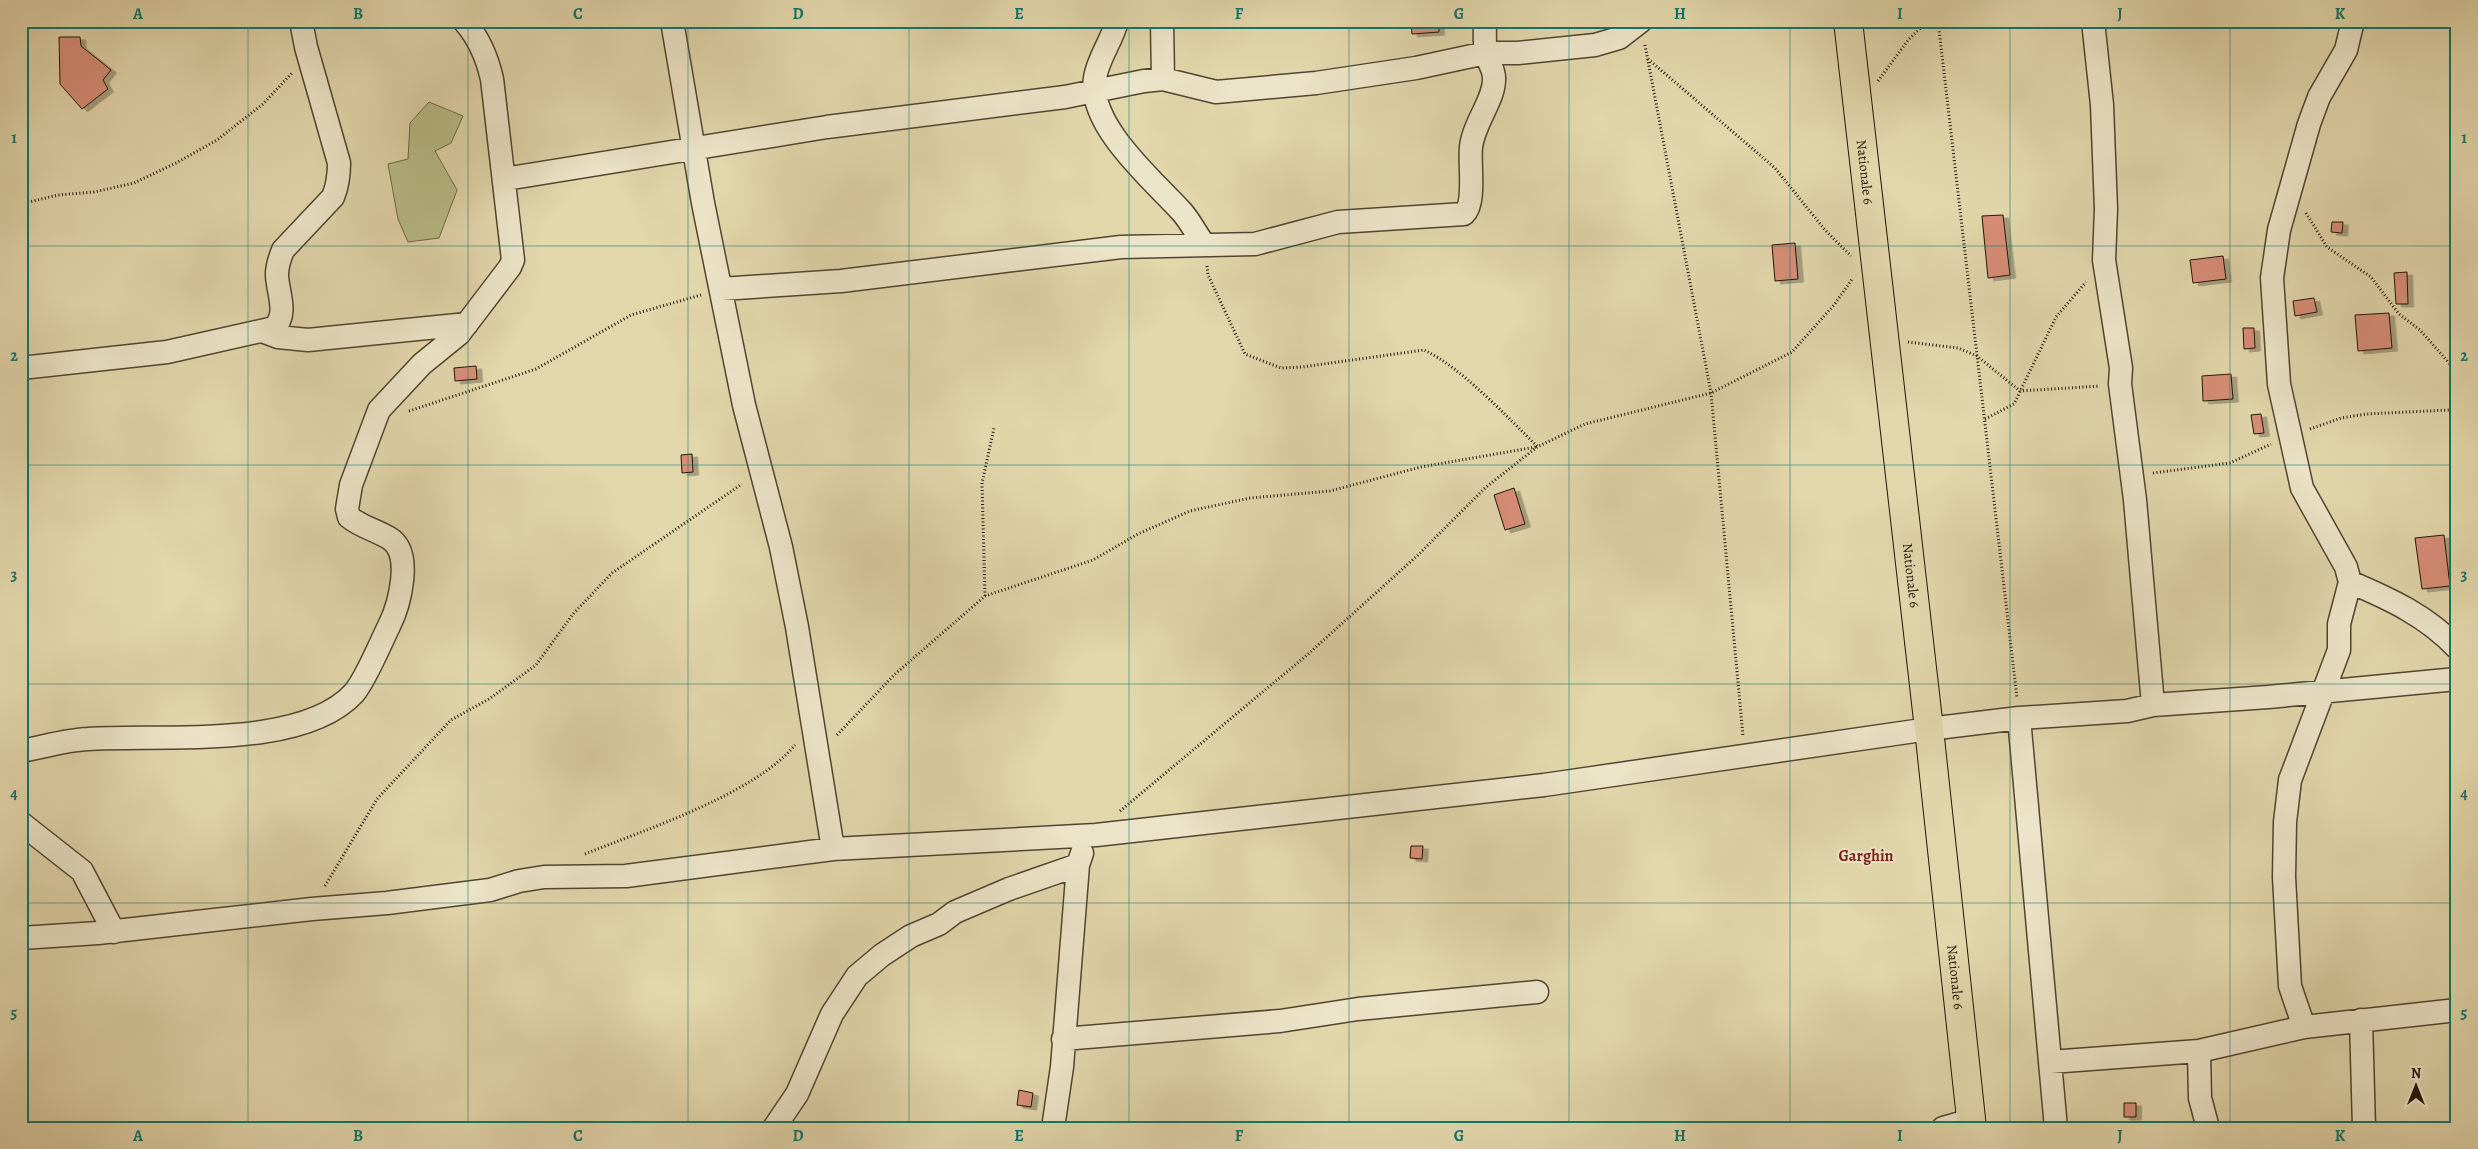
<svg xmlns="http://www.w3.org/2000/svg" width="2478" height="1149" font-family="Alegreya,serif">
  <defs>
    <filter id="shadow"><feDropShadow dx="5.5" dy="3" stdDeviation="0" flood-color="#0004"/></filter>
  </defs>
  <rect width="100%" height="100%" fill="#e2d6ab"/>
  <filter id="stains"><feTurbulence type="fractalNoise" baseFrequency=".004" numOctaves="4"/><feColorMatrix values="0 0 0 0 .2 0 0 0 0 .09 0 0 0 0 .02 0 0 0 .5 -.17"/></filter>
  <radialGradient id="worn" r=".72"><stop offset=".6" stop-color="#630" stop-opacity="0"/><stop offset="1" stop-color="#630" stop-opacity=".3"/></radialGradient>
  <path fill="#b8bc86" stroke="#6c6847" d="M429,102L463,116L451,143L435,151L457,190L439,238L408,242L398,219L388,164L408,159L410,123Z"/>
  <path fill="#d88e78" stroke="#211408" filter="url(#shadow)" d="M509,21H526L510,24Z
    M1411,21H1439V32L1412,34Z
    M59,37H80L81,46L111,70L103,80L108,89L82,109L60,84Z
    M2457,165V210L2452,166Z
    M2003,215L2010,275L1988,278L1982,216Z
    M2332,222H2343L2342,233L2331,232Z
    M1795,243L1798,279L1775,281L1772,245Z
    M2223,256L2226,279L2193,283L2190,260Z
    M2407,272L2408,304H2396L2394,273Z
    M2314,298L2317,312L2295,316L2293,301Z
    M2389,313L2392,348L2358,351L2355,315Z
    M2243,328H2254L2255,348L2244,349Z
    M476,366L477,379L455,381L454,368Z
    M2231,374L2233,399L2203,401L2202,376Z
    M2261,414L2264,433L2254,434L2251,415Z
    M692,454L693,472L682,473L681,455Z
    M1514,488L1525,524L1505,530L1494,495Z
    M2444,535L2450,586L2422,589L2415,538Z
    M1411,846H1423L1422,859L1410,858Z
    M1019,1090L1033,1093L1031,1107L1017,1105Z
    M2124,1103H2136V1117H2124Z"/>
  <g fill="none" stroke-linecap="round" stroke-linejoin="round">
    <g stroke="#514431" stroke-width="25">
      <path id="minor" d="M672,21L703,203L744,405L781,547L797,627L833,849
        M1117,21C1112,41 1098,58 1095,78C1087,125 1154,181 1182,212C1190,221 1196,233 1203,243
        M1162,21L1163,79
        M2093,21L2102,105L2106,209L2104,260L2121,368L2120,384L2135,500L2153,705
        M505,179L827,127L1065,97L1144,81L1163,79L1216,92L1316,83L1416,68L1486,53H1518L1595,45L1619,38L1641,21
        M721,289L841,281L1121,247L1255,244L1338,222L1464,214C1476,203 1469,164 1471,147C1474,122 1495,99 1494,78C1494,68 1487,61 1486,52C1484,43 1485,31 1485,21
        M262,331L278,337L308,340L467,324
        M21,368L167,352L274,328C289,313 277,292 277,274C277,265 280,258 283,250L333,197C338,185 339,176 339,163L306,47L301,21
        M2350,582C2390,599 2427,616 2457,648
        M2019,718L2056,1128
        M21,751C43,747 66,740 88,739C161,734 302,750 354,693C366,679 380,644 389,626C399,606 414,553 389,538C376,530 361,527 349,517L347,509L351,485L379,410L422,364L459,334L510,267L513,260L492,79C487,57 479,38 464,21
        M21,823L82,871L114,932
        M21,938L98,933L312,909L387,903L490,890L519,881L544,877L626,876L833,849L1096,835L1544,785L1929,729L2019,718L2127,711L2153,705L2268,697L2457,679
        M2361,1020L2364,1128
        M2304,1027L2457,1010
        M1063,1039L1280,1021L1358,1009L1537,992
        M2050,1062L2199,1051
        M774,1128L797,1094L832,1014L857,976L882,955L911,936L939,924L955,912L1009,889L1078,865
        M1053,1128L1062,1067L1078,865L1082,853
        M1943,1128L1971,1120
        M2208,1128L2200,1098L2199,1051L2304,1027L2290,986L2284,877L2285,822L2290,780L2339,650V624L2350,582L2346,567L2302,488L2279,384L2272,278L2279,230L2309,124L2319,97L2346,50L2353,21"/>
    </g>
    <g stroke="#211408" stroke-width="30">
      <g id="major">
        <path id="s1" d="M1848,21L1929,729L1972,1128"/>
      </g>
    </g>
    <path stroke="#211408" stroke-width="3" stroke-dasharray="1 2.5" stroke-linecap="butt" d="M1938,21L2017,698
      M1645,45L1711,393L1743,736
      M1648,59L1775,168L1825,230L1851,256
      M1878,81L1909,39L1928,21
      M21,204L58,195L94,192L134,183L176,163L217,140L263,104L292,73
      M2306,213L2327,247L2371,277L2399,314L2420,330L2457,372
      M1207,266L1208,275L1245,354L1281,368L1302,367L1424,350C1461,367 1507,417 1537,446
      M1908,342L1958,348L1977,356L2020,391L2100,386
      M409,411L536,369L631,315L701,295
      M1985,419L2014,404L2056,317L2086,282
      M2310,429L2341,418L2366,414L2449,410
      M2153,473L2230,463L2271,444
      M985,596L982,483L994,428
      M837,735L894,675L985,596L1093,560L1138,534L1190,511L1250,498L1330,491L1421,467L1536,447
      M1120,811L1307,655L1418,555L1485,488L1537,447L1585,424L1711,393L1792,352L1834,305L1853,278
      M585,854C644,830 755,794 795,745
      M325,886L377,799L451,720L489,699L536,665L573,614L612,573L742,484"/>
    <use href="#minor" stroke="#ece4c8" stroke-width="22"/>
    <use href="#major" stroke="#e2d6ab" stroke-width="28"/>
  </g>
  <path fill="none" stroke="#0f766e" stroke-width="1" stroke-opacity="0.55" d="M248,21V1128M468,21V1128M688,21V1128M909,21V1128M1129,21V1128M1349,21V1128M1569,21V1128M1790,21V1128M2010,21V1128M2230,21V1128M21,246H2457M21,465H2457M21,684H2457M21,903H2457"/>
  <g text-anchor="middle" stroke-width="4" stroke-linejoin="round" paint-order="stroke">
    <g font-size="14" fill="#211408" stroke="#ece4c8">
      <text dy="5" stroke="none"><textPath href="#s1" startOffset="152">Nationale 6</textPath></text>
      <text dy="5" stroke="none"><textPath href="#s1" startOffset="558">Nationale 6</textPath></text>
      <text dy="5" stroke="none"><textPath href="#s1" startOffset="962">Nationale 6</textPath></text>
    </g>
    <g font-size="16" font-weight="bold" fill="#7a1f14" stroke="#ece4c8">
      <text x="1866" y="861">Garghin</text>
    </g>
  </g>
  <rect width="2478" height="1149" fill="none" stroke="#e2d6ab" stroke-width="55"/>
  <g transform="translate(2416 1086)" stroke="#ece4c8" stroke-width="4" paint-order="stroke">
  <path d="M0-4L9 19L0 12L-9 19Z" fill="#211408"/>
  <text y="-8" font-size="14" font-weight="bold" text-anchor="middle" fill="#211408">N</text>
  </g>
  <rect x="28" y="28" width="2422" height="1094" fill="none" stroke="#0f766e" stroke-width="2"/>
  <g font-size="16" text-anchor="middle" font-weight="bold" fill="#0f766e">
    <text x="138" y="19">A</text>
    <text x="358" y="19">B</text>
    <text x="578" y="19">C</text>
    <text x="798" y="19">D</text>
    <text x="1019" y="19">E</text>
    <text x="1239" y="19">F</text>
    <text x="1459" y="19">G</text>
    <text x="1680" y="19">H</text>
    <text x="1900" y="19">I</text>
    <text x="2120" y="19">J</text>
    <text x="2340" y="19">K</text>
    <text x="14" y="143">1</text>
    <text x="2464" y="143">1</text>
    <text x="14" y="361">2</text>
    <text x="2464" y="361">2</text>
    <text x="14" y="580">3</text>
    <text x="2464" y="580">3</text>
    <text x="14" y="799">4</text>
    <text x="2464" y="799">4</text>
    <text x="14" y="1018">5</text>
    <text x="2464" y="1018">5</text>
    <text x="138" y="1141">A</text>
    <text x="358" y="1141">B</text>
    <text x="578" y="1141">C</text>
    <text x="798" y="1141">D</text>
    <text x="1019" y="1141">E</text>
    <text x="1239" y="1141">F</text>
    <text x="1459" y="1141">G</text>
    <text x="1680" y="1141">H</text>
    <text x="1900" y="1141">I</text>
    <text x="2120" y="1141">J</text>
    <text x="2340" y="1141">K</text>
  </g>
  <rect width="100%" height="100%" filter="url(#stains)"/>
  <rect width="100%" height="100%" fill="url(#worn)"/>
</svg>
